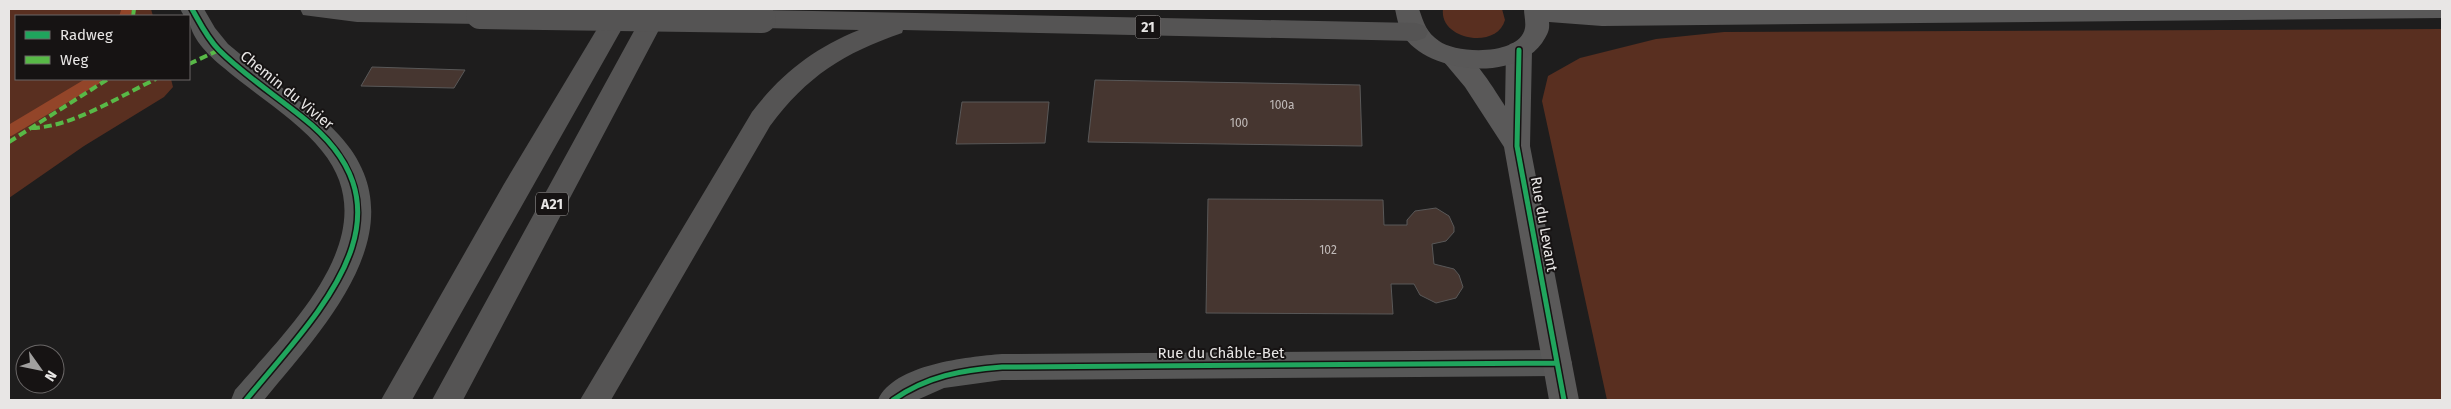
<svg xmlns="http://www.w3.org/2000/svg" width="2451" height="409" font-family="'Fira Sans',sans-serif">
  <rect width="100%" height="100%" fill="#1e1d1d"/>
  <path fill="#592f20" d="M9,9H151L153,16H16V79H171L173,87L164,97L84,146L9,198Z
    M1443,9H1502L1505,20C1497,50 1439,40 1443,9Z
    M2442,29V400H1607L1542,101L1548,76L1580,58L1656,39L1724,32Z"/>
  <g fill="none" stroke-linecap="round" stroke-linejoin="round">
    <path stroke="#934529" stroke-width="11" d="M125,16L127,9
      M9,131L96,79"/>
  </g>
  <path fill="#463630" stroke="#595858" d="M372,67L465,70L454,88L361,86Z
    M1095,80L1360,85L1362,146L1088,142Z
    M962,102H1049L1045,143L956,144Z
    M1208,199L1383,200L1384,225H1407V220L1415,211L1436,208L1449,216L1454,227V232L1446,241L1432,244L1434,264L1454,269L1459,275L1463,287L1456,298L1436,303L1420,295L1414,284H1391L1393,314L1206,313Z"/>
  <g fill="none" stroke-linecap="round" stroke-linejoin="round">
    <path fill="#575757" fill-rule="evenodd" d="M180,9H204L215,28L228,44C248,61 269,77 290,94C307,107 325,119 339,135C423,226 323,328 264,400H231L235,390C287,329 390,234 322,151C298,120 254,94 224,68C208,55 189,37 189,16H184Z
      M1557,350L1568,354L1572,363L1568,372L1557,376L1002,380L944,388L917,400H878C894,364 967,357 1002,354Z"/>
    <path fill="#5a5959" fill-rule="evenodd" d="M1519,41L1528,44L1532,50L1530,146L1579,400H1549L1504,147L1465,87L1439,56L1443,50C1449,48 1452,47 1458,49C1473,54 1496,92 1505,106L1506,50L1510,44Z"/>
    <path fill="#595858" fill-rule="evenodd" d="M1395,9H1419C1424,23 1426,32 1439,41C1456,54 1520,56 1525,28C1526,22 1524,15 1524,9H2442V18L1602,26L1549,22C1550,31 1547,35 1542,43C1515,81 1432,74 1405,38C1399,30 1397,18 1395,9Z"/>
    <path fill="#555454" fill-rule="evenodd" d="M300,9H488L492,15L489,21L480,24L357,22L303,15Z
      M609,9H633L412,400H381L504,184Z
      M646,9H670L463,400H432Z
      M762,10L1416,23L1425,26L1428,32L1425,38L1416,41L903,30L902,33C844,53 807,76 770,126L611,400H580L752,112C781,74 814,48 859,30L762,28L753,25L750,19L753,13Z"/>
    <path stroke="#555454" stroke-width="28" d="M480,15L762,19"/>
    <path stroke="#58b947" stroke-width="4" stroke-dasharray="8 4" stroke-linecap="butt" d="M133,16L134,9
      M189,64L219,50
      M32,128C72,127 120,96 156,79
      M9,142L108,79"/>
    <g stroke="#161313" stroke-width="8">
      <path id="cycleway" d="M192,9C200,23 207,38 219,50C244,75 275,95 302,117C425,213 316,314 246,400
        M1519,50L1517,146L1564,400
        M893,400C927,376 962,370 1002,367L1557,363"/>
    </g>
    <use href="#cycleway" stroke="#20a55d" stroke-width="5"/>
  </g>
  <g text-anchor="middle" stroke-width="4" stroke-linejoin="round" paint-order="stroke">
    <g font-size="12" fill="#c0bab8">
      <text x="1282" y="109">100a</text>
      <text x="1239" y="127">100</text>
      <text x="1328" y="254">102</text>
    </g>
    <g fill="#161313" stroke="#a9a7a6" stroke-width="1">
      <rect x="1135.5" y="15.5" width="25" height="23" rx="4"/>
      <rect x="536" y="192.5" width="32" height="23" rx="4"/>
    </g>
    <g font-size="14" font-weight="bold" fill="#e8e6e5">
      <text x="1148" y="32">21</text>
      <text x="552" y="209">A21</text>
    </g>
    <g font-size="15" fill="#e8e6e5" stroke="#161313">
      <text transform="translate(287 90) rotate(39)" y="5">Chemin du Vivier</text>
      <text transform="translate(1544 224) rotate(80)" y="5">Rue du Levant</text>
      <text x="1221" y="358">Rue du Châble-Bet</text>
    </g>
  </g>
  <rect width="2451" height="409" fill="none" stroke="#e8e6e5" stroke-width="20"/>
  <rect x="15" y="15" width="175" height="65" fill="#161313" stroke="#6a6767"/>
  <rect x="25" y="31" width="25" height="8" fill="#20a55d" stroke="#6a6767"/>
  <text x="60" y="40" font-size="15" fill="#e8e6e5">Radweg</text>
  <rect x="25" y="56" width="25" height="8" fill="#58b947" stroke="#6a6767"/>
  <text x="60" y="65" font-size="15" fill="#e8e6e5">Weg</text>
  <g transform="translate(40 369) rotate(123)"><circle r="24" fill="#161313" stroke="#6a6767"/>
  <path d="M0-4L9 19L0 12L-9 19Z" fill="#a1a09f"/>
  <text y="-8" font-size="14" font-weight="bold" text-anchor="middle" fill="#e8e6e5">N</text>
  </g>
</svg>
